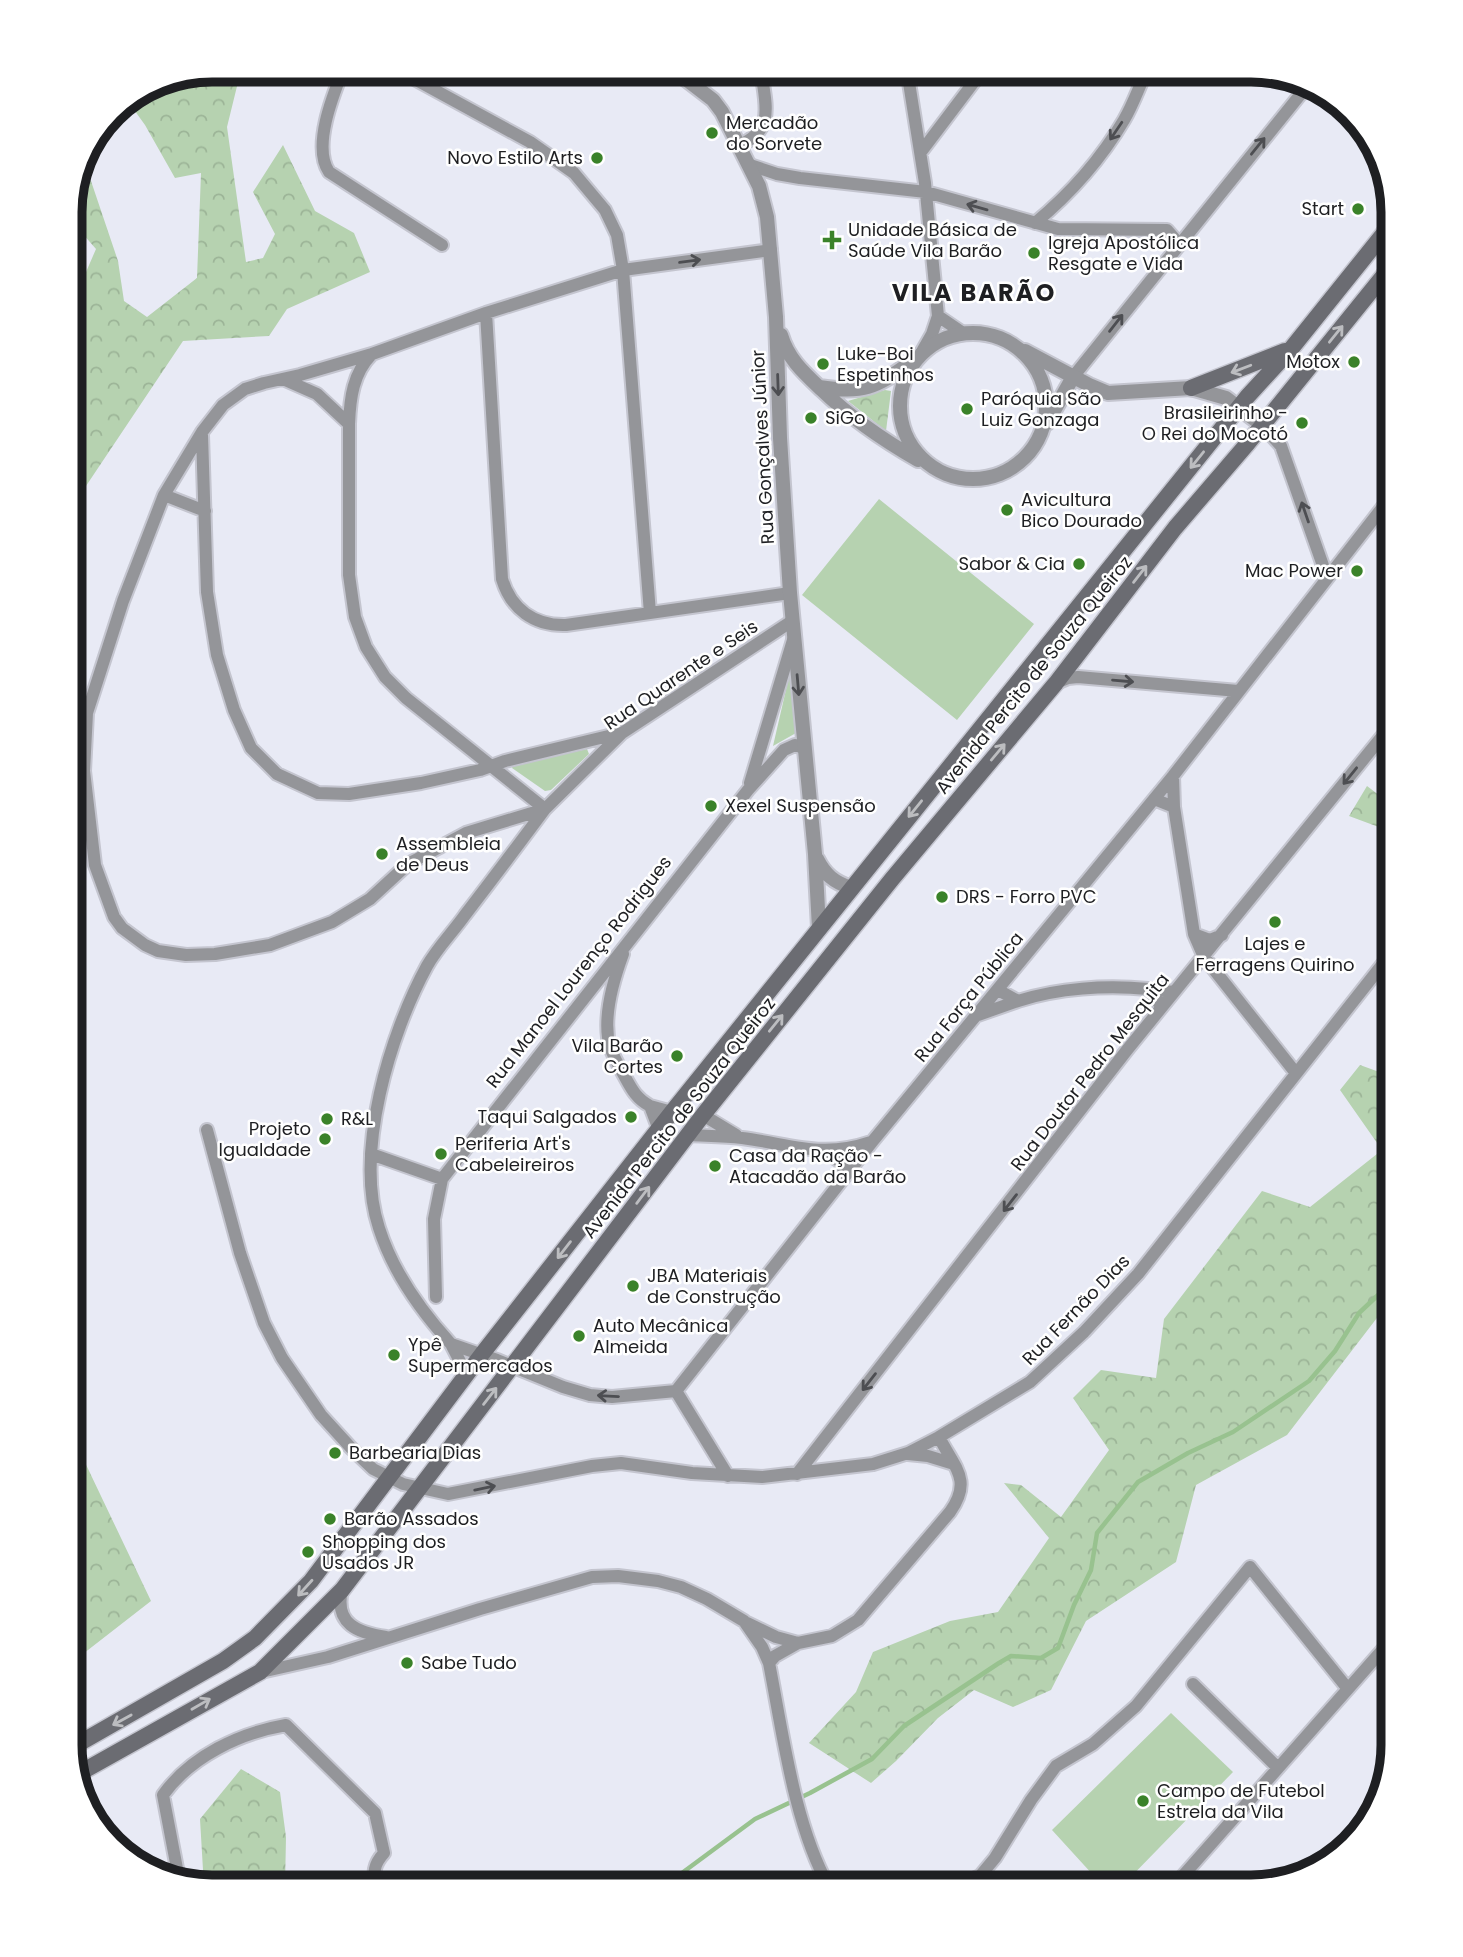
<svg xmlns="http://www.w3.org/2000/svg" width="1463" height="1957" font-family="Poppins,sans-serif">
  <defs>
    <pattern id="forest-crowns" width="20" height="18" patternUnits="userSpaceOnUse" patternTransform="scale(1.75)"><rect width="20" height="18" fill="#b6d2b0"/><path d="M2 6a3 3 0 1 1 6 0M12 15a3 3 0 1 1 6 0" fill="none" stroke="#9cb497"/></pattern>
  </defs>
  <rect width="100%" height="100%" fill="#e8eaf5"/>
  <path fill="#b6d2b0" d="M879,499L1034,624L957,720L802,595Z
    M791,668L796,733L773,746Z
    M587,749L589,754L551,790L545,791L512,768L513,765Z
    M1171,1713L1233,1772L1121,1887H1104L1052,1830Z"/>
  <path fill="url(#forest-crowns)" d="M212,70H241L227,127L246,262L263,258L275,234L253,192L283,145L315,211L354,233L370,272L287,309L269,336L183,341L86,486L70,521V399L81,375L70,365V309L96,249L82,233L70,228V202L79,170L91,181L118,261L124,301L147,317L197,278L201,173L175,178L145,125L127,100L158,81L175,91L188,86L194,74Z
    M885,390L891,391L886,431L848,401Z
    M1367,786L1388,802L1393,803V830L1384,829L1349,816Z
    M1360,1065L1393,1077V1301L1380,1314L1287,1435L1196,1485L1176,1562L1086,1621L1051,1690L1013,1707L974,1690L938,1718L896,1761L871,1783L809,1743L856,1692L873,1652L950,1621L998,1612L1049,1538L1004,1483L1021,1485L1061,1517L1109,1450L1073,1398L1101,1370L1156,1378L1164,1319L1262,1191L1310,1207L1382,1150L1340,1090Z
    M70,1431L151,1601L70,1664Z
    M241,1769L280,1792L286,1837L285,1887H204L200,1819Z"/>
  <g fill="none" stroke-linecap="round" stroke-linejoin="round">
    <path stroke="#98c28f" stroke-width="4.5" d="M663,1887L755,1819L810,1793L872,1759L904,1726L999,1663L1011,1656L1041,1658L1058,1648L1074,1605L1091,1570L1097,1533L1138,1482L1188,1453L1233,1432L1309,1381L1335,1351L1359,1313L1393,1281"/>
    <g stroke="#c4c5cf" stroke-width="16">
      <path id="minor" d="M343,70C333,95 312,147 329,172L442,245
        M398,70L530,142L574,173L605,210L617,235L623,270L650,613
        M907,70L925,183L938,316
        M740,145C776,129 765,103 761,70
        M921,152L983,70
        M750,165L777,174L800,178L926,192L1058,229L1167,230L1174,238L1176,249
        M1035,223C1070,194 1101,159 1124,120C1133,105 1139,87 1147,70
        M771,250L623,270L486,313L372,354L300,375L264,383L245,389L223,405L202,432L164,495L123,601L87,713L84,771L95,865L114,917L122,928L145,945L158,951L186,955L215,954L270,945L332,922L370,899L408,864L466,833L545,809L622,733L792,621
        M486,313L502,579C511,609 534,626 566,625L790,593
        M372,354C353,373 350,398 349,424V575L355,617L366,647L385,677L406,698L545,809C519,844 492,880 465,915C453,932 437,948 427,966C390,1034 354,1152 379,1228C393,1272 420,1310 451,1344
        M920,355L932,334L938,316L963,333
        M1073,377L1308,85
        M283,379L317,394L349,424
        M1262,425L1281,446L1327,577
        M202,435L207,592L217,655L234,710L251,748L277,774L318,793L349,794L421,783L480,770L505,761L621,733
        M164,495L205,511
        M1056,683L1068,678L1078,677L1238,691
        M750,783L793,640
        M1154,799L1174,807L1173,776
        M1174,807L1194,934
        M1222,935L1210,940L1194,934L1204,957L1295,1072
        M623,954C613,981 602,1019 610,1047C614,1058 620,1068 625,1077C632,1090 637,1099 650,1106
        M1018,1001C1058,988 1106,985 1148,989
        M1162,1007L1148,989L1173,992
        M978,1015L1018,1001L998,990
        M703,1115L736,1135
        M207,1130L240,1253L264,1323L282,1358L321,1415L352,1449L373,1469L403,1484L448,1494L592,1466L621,1463L692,1473L762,1477L873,1464L908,1453L939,1437
        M659,1130L650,1106L672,1112
        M688,1135C706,1136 724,1136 742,1138C791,1144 821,1159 871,1142
        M826,1152L839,1161L846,1174
        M371,1154L442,1179
        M436,1297L434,1219L442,1179L748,790L784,750L795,745L804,748
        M467,1375L451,1344L497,1360L563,1387L590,1395L612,1397L676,1391
        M676,1391L872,1142L1173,776L1393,494
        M676,1391L728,1476
        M908,1454L928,1456L954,1464
        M797,1474L1127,1050L1393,723
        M342,1590C334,1624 358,1633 386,1637
        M747,1623L776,1637L798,1643L775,1656L769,1663
        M798,1643L832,1636L858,1620L950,1512C973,1480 954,1467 939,1437L1030,1382L1084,1332L1138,1274L1393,951
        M261,1672L328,1657L480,1609L592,1577L618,1576L658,1581L681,1587L707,1599L744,1621L762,1647L769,1663C783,1734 794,1824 829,1887
        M1193,1684L1278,1768
        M1315,1870L1325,1865
        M179,1879L163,1795C191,1756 240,1733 286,1725L375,1813L384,1853C374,1864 372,1873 378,1887
        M807,1887L824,1877
        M956,1887L980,1876L995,1858L1031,1800L1056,1766L1093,1744L1136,1706L1250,1567L1348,1689
        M1173,1887L1393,1638"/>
    </g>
    <g stroke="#c4c5cf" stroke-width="18">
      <path id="tertiary" d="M674,70L713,100L722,112L759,186L767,217L776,317L780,438L790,593L815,854L819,928
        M900 406a73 73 0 1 1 146 0a73 73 0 1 1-146 0Z
        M781,335C788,359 804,373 822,390C852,419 883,440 918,460
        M1025,351L1089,385L1108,393L1191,388L1226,398L1262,425
        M819,387C863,394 876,388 911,362
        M1047,423L1073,377
        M817,859C825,875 834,882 851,888"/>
    </g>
    <g stroke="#c4c5cf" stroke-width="19">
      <path id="secondary" d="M1191,388L1285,351
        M71,1748L223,1661L255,1638L311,1581L482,1354L672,1112L1247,397L1291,349L1393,222
        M78,1774L260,1672L342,1590L703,1115L892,879L1056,683L1175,528L1248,443L1393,264"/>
    </g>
    <use href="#minor" stroke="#949599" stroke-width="12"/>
    <use href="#tertiary" stroke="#949599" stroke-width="14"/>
    <use href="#secondary" stroke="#6b6c72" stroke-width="16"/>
  </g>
  <defs><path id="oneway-shaft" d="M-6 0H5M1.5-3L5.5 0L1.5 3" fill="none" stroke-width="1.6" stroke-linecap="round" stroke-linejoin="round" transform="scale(1.75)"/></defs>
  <g stroke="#4d4e52">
    <use href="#oneway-shaft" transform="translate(1116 131) rotate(124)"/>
    <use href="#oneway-shaft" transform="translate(1258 146) rotate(-51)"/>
    <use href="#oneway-shaft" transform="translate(977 207) rotate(-164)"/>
    <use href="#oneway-shaft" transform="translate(690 261) rotate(-8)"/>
    <use href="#oneway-shaft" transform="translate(1116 323) rotate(-52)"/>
    <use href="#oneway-shaft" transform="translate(778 385) rotate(88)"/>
    <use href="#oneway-shaft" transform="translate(1305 512) rotate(-109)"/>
    <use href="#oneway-shaft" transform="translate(1123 681) rotate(5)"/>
    <use href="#oneway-shaft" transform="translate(798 685) rotate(85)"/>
    <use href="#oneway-shaft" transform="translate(1350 776) rotate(129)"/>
    <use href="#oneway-shaft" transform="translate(1010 1203) rotate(128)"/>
    <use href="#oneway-shaft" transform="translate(869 1382) rotate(128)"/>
    <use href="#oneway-shaft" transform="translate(608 1396) rotate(-177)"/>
    <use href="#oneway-shaft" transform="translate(485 1488) rotate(-12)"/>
  </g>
  <g stroke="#bcbdc0">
    <use href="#oneway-shaft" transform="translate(1336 334) rotate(-51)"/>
    <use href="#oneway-shaft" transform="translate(1241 369) rotate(159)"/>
    <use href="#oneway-shaft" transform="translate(1197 460) rotate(129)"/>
    <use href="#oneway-shaft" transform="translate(1140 574) rotate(-52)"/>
    <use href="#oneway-shaft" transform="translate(998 752) rotate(-50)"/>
    <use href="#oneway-shaft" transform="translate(915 809) rotate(129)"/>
    <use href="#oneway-shaft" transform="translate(776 1023) rotate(-51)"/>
    <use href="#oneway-shaft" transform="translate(643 1195) rotate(-53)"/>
    <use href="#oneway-shaft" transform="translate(564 1250) rotate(128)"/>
    <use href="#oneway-shaft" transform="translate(490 1396) rotate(-52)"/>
    <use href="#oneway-shaft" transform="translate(305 1588) rotate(132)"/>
    <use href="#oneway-shaft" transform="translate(201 1704) rotate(-30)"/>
    <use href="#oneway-shaft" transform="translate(122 1720) rotate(151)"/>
  </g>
  <g fill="#3a8229" stroke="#fff" stroke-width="2.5">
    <circle cx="712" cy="133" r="7"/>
    <circle cx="597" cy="158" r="7"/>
    <circle cx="1358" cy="209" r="7"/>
    <path d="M828.5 229.5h7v7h7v7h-7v7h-7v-7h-7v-7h7z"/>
    <circle cx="1034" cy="253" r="7"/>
    <circle cx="1354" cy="362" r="7"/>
    <circle cx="823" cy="364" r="7"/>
    <circle cx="967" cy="409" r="7"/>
    <circle cx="811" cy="418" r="7"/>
    <circle cx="1302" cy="423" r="7"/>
    <circle cx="1007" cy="510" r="7"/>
    <circle cx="1079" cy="564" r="7"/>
    <circle cx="1357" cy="571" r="7"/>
    <circle cx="711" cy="806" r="7"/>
    <circle cx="382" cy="854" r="7"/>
    <circle cx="942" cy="897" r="7"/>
    <circle cx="1275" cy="922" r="7"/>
    <circle cx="677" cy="1056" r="7"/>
    <circle cx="631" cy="1117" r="7"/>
    <circle cx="327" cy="1119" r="7"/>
    <circle cx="325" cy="1139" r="7"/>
    <circle cx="441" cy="1154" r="7"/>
    <circle cx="715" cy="1166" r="7"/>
    <circle cx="633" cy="1286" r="7"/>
    <circle cx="579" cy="1336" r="7"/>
    <circle cx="394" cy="1355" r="7"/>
    <circle cx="335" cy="1453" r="7"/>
    <circle cx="330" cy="1519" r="7"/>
    <circle cx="308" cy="1552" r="7"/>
    <circle cx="407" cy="1663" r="7"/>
    <circle cx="1143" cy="1801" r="7"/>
  </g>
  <g text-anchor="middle" stroke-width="5" stroke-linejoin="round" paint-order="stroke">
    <g font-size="18" fill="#1e1f22" stroke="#fff" text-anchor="start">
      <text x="726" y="129">Mercadão<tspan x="726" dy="21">do Sorvete</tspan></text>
      <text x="583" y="164" text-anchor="end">Novo Estilo Arts</text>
      <text x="1344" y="215" text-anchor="end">Start</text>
      <text x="848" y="236">Unidade Básica de<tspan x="848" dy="21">Saúde Vila Barão</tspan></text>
      <text x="1048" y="249">Igreja Apostólica<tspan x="1048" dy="21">Resgate e Vida</tspan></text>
      <text x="837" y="360">Luke-Boi<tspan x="837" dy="21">Espetinhos</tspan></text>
      <text x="1340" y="368" text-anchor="end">Motox</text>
      <text x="981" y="405">Paróquia São<tspan x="981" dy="21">Luiz Gonzaga</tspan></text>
      <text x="1288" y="419" text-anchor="end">Brasileirinho -<tspan x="1288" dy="21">O Rei do Mocotó</tspan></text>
      <text x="825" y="424">SiGo</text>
      <text x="1021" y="506">Avicultura<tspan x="1021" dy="21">Bico Dourado</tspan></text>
      <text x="1065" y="570" text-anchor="end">Sabor &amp; Cia</text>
      <text x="1343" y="577" text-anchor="end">Mac Power</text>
      <text x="725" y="812">Xexel Suspensão</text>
      <text x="396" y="850">Assembleia<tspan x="396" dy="21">de Deus</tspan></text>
      <text x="956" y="903">DRS - Forro PVC</text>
      <text x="1275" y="950" text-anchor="middle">Lajes e<tspan x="1275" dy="21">Ferragens Quirino</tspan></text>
      <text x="663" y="1052" text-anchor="end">Vila Barão<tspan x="663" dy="21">Cortes</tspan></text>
      <text x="617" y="1123" text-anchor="end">Taqui Salgados</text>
      <text x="341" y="1125">R&amp;L</text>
      <text x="311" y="1135" text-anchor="end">Projeto<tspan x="311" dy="21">Igualdade</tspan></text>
      <text x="455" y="1150">Periferia Art's<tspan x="455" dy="21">Cabeleireiros</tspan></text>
      <text x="729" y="1162">Casa da Ração -<tspan x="729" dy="21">Atacadão da Barão</tspan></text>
      <text x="647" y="1282">JBA Materiais<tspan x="647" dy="21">de Construção</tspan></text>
      <text x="593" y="1332">Auto Mecânica<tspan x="593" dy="21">Almeida</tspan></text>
      <text x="408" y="1351">Ypê<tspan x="408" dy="21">Supermercados</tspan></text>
      <text x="349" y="1459">Barbearia Dias</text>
      <text x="344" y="1525">Barão Assados</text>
      <text x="322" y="1548">Shopping dos<tspan x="322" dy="21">Usados JR</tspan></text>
      <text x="421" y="1669">Sabe Tudo</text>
      <text x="1157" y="1797">Campo de Futebol<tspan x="1157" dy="21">Estrela da Vila</tspan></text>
    </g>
    <g font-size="18" fill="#1e1f22" stroke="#fff">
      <text transform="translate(763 447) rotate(-93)" y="6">Rua Gonçalves Júnior</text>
      <text transform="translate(681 675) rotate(-34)" y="6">Rua Quarente e Seis</text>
      <text transform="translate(1034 675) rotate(-51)" y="6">Avenida Percito de Souza Queiroz</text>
      <text transform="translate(579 972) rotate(-52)" y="6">Rua Manoel Lourenço Rodrigues</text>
      <text transform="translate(969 997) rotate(-51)" y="6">Rua Força Pública</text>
      <text transform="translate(1090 1072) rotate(-52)" y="6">Rua Doutor Pedro Mesquita</text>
      <text transform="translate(679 1118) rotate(-52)" y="6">Avenida Percito de Souza Queiroz</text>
      <text transform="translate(1076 1310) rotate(-46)" y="6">Rua Fernão Dias</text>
    </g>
    <g font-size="24" font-weight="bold" letter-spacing="2" fill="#1e1f22" stroke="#fff">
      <text x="974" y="301">VILA BARÃO</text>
    </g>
  </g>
  <path d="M0 0H1463V1957H0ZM212 82H1251A130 130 0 0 1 1381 212V1745A130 130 0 0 1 1251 1875H212A130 130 0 0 1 82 1745V212A130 130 0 0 1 212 82Z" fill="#fff" fill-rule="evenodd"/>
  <path fill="none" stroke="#1e1f22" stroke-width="9" d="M212 82H1251A130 130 0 0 1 1381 212V1745A130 130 0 0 1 1251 1875H212A130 130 0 0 1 82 1745V212A130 130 0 0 1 212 82Z"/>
</svg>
